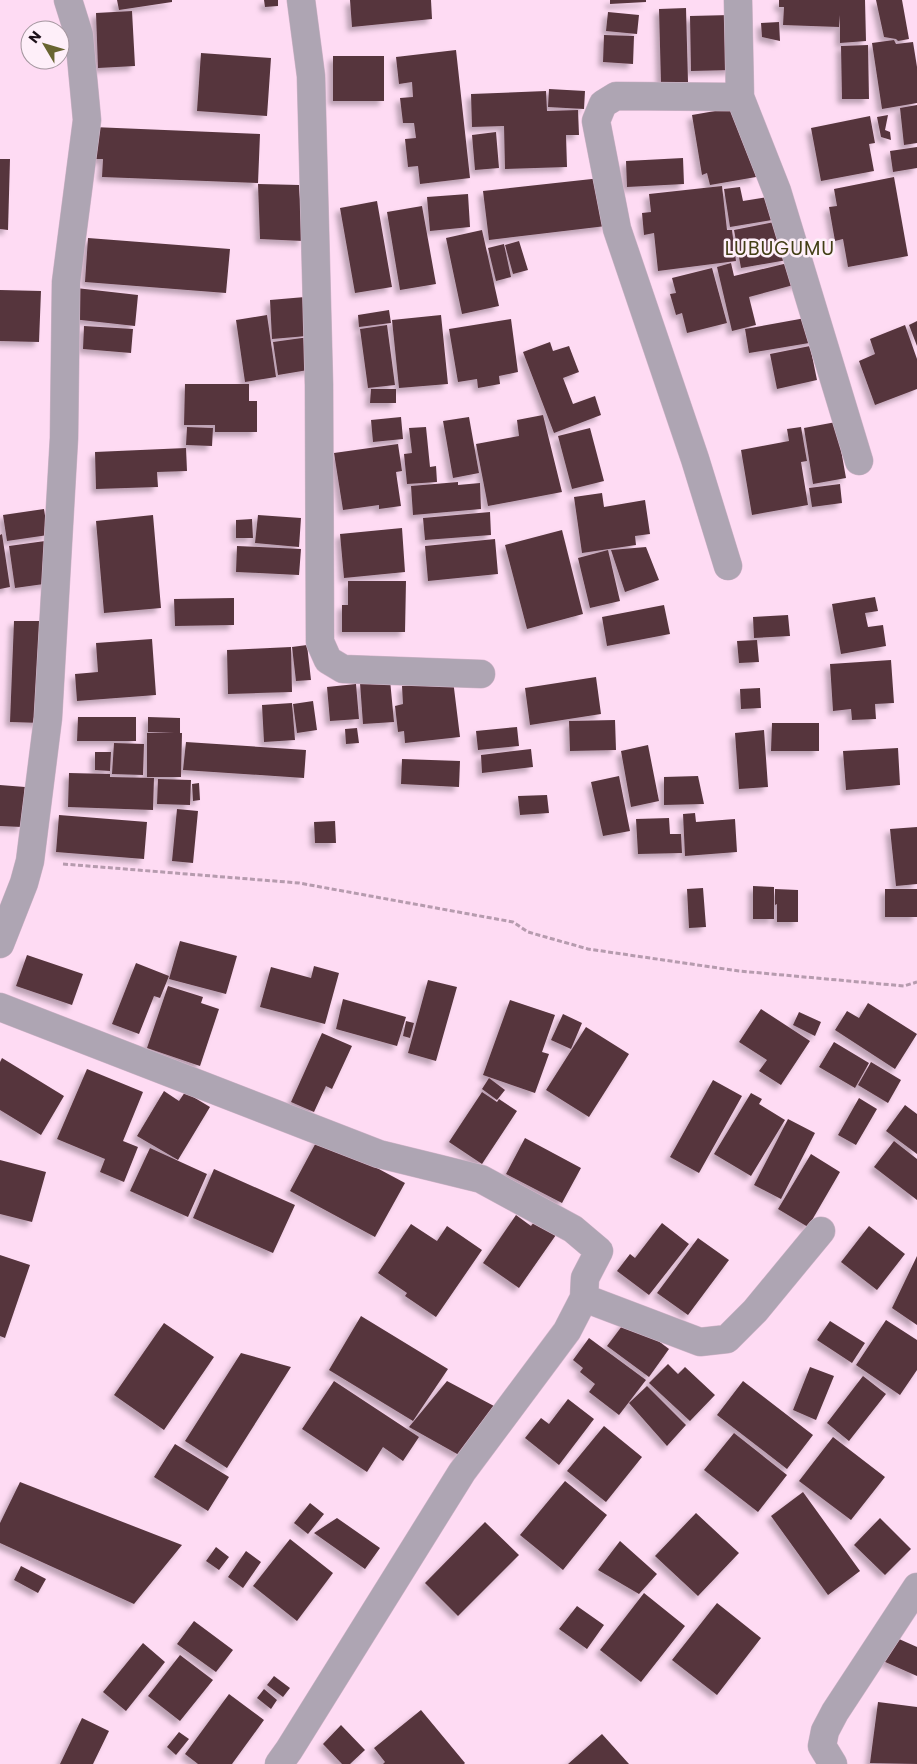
<svg xmlns="http://www.w3.org/2000/svg" width="917" height="1764" font-family="Poppins,sans-serif">
  <defs>
    <filter id="shadow"><feDropShadow dx="-4.5" dy="4.5" stdDeviation="2.5" flood-color="#0004"/></filter>
  </defs>
  <rect width="100%" height="100%" fill="#fedbf3"/>
  <path fill="#57353e" filter="url(#shadow)" d="M117,0H172V2L119,10Z
    M264,0H278V6L265,7Z
    M350,0H431L432,19L352,27Z
    M610,0H646V2L610,4Z
    M779,0H865L866,41L840,43V15L839,27L783,25L784,7H779Z
    M876,0H902L909,39L898,41L896,39L884,37Z
    M686,8L688,82L661,83L659,9Z
    M132,11L135,66L98,68L96,13Z
    M608,12L639,15L637,34L606,31Z
    M731,15L732,70L691,71L690,16Z
    M779,22L780,41L762,37L761,23Z
    M604,35L634,36L633,64L603,62Z
    M894,40L896,44L913,42L917,67V103L882,109L872,43Z
    M868,45L869,99H842L841,46Z
    M456,50L470,178L420,184L418,166L408,167L405,139L416,138L414,123H403L400,98L413,97L412,82L399,84L396,57Z
    M201,53L271,58L267,116L197,111Z
    M333,56H384V101H333Z
    M549,89L585,91L584,109L548,107Z
    M546,91L547,111L578,110L579,135H566L567,167L505,169L504,126L472,127L471,94Z
    M917,105V143L904,145L900,108Z
    M738,107L750,143L756,177L710,185L707,173L702,175L692,115Z
    M888,115L885,130L890,132L891,140L881,137L877,117Z
    M870,116L875,143L869,144L874,171L821,181L811,128Z
    M93,127L260,134L258,183L102,177L103,159H92Z
    M496,132L499,168L475,170L472,135Z
    M917,147V168L893,172L890,151Z
    M683,158L684,184L627,187L626,161Z
    M0,159H10L8,230L0,229Z
    M894,177L908,256L848,267L843,239L835,241L829,207L837,206L834,189Z
    M601,178L606,226L489,240L483,191Z
    M258,184L299,185L303,241L260,239Z
    M722,186L727,230H732L736,261L658,271L654,233L644,235L642,213L651,212L649,194Z
    M740,187L743,201L774,196L778,219L730,227L724,189Z
    M468,194L470,227L430,231L427,197Z
    M377,201L392,287L355,293L340,208Z
    M422,206L436,284L400,290L387,212Z
    M779,221L787,260L741,268L734,230Z
    M482,230L499,306L462,314L446,238Z
    M88,238L230,249L226,293L85,282Z
    M519,241L528,270L513,274L505,245Z
    M504,244L511,277L496,281L488,248Z
    M796,261L801,283L749,297L756,325L732,331L717,267L731,263L734,276Z
    M712,268L727,323L687,333L682,313L676,315L670,294L676,293L672,278Z
    M76,288L138,295L135,326L72,319Z
    M0,290L41,291L39,342L0,341Z
    M305,297L307,336L272,339L270,300Z
    M389,310L391,323L359,327L358,315Z
    M267,315L276,377L245,382L236,320Z
    M441,315L448,384L399,388L392,320Z
    M811,317L815,342L749,353L745,329Z
    M511,319L518,372L499,376L500,384L478,388L477,379L458,382L449,329Z
    M917,321V346L909,325Z
    M387,325L395,385L368,388L360,329Z
    M905,325L917,359V389L875,405L859,361L875,354L870,339Z
    M84,326L133,329L131,353L83,349Z
    M309,337L314,369L278,375L273,342Z
    M550,342L553,351L569,346L579,372L563,378L573,404L595,396L601,415L554,433L523,352Z
    M810,346L817,380L777,389L770,354Z
    M185,384H249V401H257V432H215V425H184Z
    M371,389H396V403H370Z
    M543,415L562,492L488,506L476,444L519,436L517,420Z
    M401,417L403,439L373,442L371,420Z
    M469,417L479,473L453,478L443,421Z
    M836,422L846,478L813,484L804,428Z
    M187,427L213,428L212,446L186,445Z
    M426,427L430,467L436,466L437,482L407,484L404,454L412,453L409,428Z
    M801,427L807,461L801,462L808,505L752,515L741,450L789,441L787,429Z
    M590,428L604,481L572,489L558,436Z
    M398,444L402,471L396,472L401,506L379,509V505L343,510L334,453Z
    M186,448L187,471L157,472L158,487L96,489L95,452Z
    M458,482V485L480,483L481,509L413,515L411,486Z
    M840,484L842,503L812,507L809,488Z
    M602,493L604,507L645,500L650,534L635,536L636,545L582,553L574,497Z
    M44,509L48,535L7,541L3,515Z
    M490,512L491,535L425,540L423,518Z
    M153,515L161,608L104,613L96,521Z
    M258,515L301,518L299,547L255,543Z
    M252,519L253,538H236V520Z
    M402,528L405,572L344,578L340,534Z
    M562,530L583,614L527,629L505,545Z
    M2,534L10,587L0,589V535Z
    M495,539L498,574L428,581L425,546Z
    M45,541L51,583L15,588L9,546Z
    M237,546L301,549L299,575L236,572Z
    M646,547L659,580L625,592L611,550Z
    M608,550L620,601L590,608L578,558Z
    M348,581H406L405,632H342V605H348Z
    M875,597L878,611L865,613L868,627L883,625L886,646L841,654L832,604Z
    M234,598V625L175,626L174,599Z
    M664,605L670,634L607,646L602,617Z
    M788,615L790,636L754,638L753,617Z
    M14,621H45L42,723L10,722Z
    M152,639L156,695L77,701L75,674L98,672L96,643Z
    M757,640L759,662L739,663L737,641Z
    M307,645L311,680L296,681L292,647Z
    M291,647L292,692L228,694L227,650Z
    M891,660L894,703L875,704L876,719L852,720L851,709L833,711L830,664Z
    M596,677L601,714L530,725L525,688Z
    M390,680L394,722L363,724L360,683Z
    M453,680L460,737L405,743L404,731L398,732L395,706L403,704L402,686Z
    M356,684L359,719L330,721L327,687Z
    M760,688L761,708L741,709L740,689Z
    M313,701L317,730L297,733L293,704Z
    M292,703L295,740L264,742L262,705Z
    M78,717H136V741H77Z
    M148,717L180,718V733H182L181,777H147V733H174L148,732Z
    M615,720L616,750L570,751L569,721Z
    M772,723H819V751H771Z
    M517,727L519,746L478,750L476,731Z
    M357,728L359,743L346,744L345,729Z
    M764,730L768,787L739,789L735,733Z
    M186,742L306,750L304,778L183,770Z
    M114,743L144,744L143,775L112,774Z
    M648,745L659,801L631,807L621,751Z
    M898,748L900,785L846,790L843,751Z
    M531,749L533,767L482,773L481,755Z
    M95,752H111L110,771L95,770Z
    M402,759L460,761L459,787L401,784Z
    M69,773L110,774V777L154,778L153,810L68,807Z
    M619,776L630,831L603,836L591,782Z
    M698,776L704,804L664,805V777Z
    M158,779L191,780L190,805L157,804Z
    M199,783L200,800L193,801L192,784Z
    M0,785L25,787L22,827L0,826Z
    M547,795L549,813L520,815L518,796Z
    M177,809L198,811L193,863L172,861Z
    M695,813L696,822L735,819L737,852L685,856L683,814Z
    M59,815L147,822L144,859L56,852Z
    M669,818L670,834H681L682,853L638,854L636,819Z
    M335,821L336,843H315L314,822Z
    M917,827V884L896,886L890,829Z
    M753,886L774,887V919H753Z
    M703,888L706,927L689,928L687,889Z
    M775,889L798,890V922H777V904L775,905Z
    M885,889H917V917H885Z
    M180,941L237,956L226,994L169,979Z
    M27,955L83,974L72,1005L16,986Z
    M136,963L169,976L160,998L154,996L139,1034L112,1024Z
    M314,966L339,973L325,1024L260,1007L271,967L311,978Z
    M428,980L457,987L436,1061L408,1053Z
    M168,986L203,997L201,1003L219,1009L200,1066L147,1048Z
    M343,999L406,1017L397,1046L336,1029Z
    M510,1000L555,1015L542,1052L549,1054L535,1093L483,1075Z
    M868,1003L917,1034L895,1069L835,1030L847,1011L859,1018Z
    M761,1009L810,1041L781,1085L759,1071L767,1060L739,1042Z
    M799,1012L821,1022L815,1036L793,1025Z
    M563,1014L582,1023L571,1049L551,1040Z
    M406,1021L414,1023L410,1038L403,1036Z
    M586,1027L629,1054L589,1117L546,1090Z
    M322,1033L352,1046L332,1089L326,1086L314,1112L291,1102Z
    M834,1042L869,1063L855,1088L819,1067Z
    M2,1058L64,1096L41,1135L0,1110V1062Z
    M871,1062L901,1080L888,1103L858,1085Z
    M87,1069L143,1092L123,1141L138,1147L124,1182L100,1172L105,1159L57,1139Z
    M489,1078L505,1090L497,1100L482,1089Z
    M713,1080L742,1096L699,1173L670,1157Z
    M164,1091L179,1101L185,1092L210,1107L178,1160L137,1136Z
    M482,1092L497,1102L499,1099L517,1111L482,1164L449,1142Z
    M751,1093L762,1099L759,1104L785,1120L751,1176L714,1154Z
    M859,1098L877,1109L856,1145L838,1135Z
    M905,1105L917,1114V1154L886,1131Z
    M788,1119L815,1133L781,1199L754,1185Z
    M319,1137L405,1183L375,1237L290,1191Z
    M525,1138L581,1168L562,1203L506,1174Z
    M894,1141L917,1159V1200L874,1167Z
    M150,1148L207,1174L188,1217L130,1191Z
    M811,1154L840,1172L808,1227L778,1209Z
    M0,1160L46,1172L32,1222L0,1214Z
    M214,1169L295,1205L273,1253L193,1218Z
    M516,1215L531,1226L537,1218L558,1232L519,1288L483,1263Z
    M662,1223L689,1244L649,1295L617,1271L630,1254L635,1258Z
    M411,1224L437,1241L447,1226L482,1250L436,1317L405,1296L407,1293L378,1273Z
    M869,1226L905,1254L877,1290L841,1262Z
    M698,1238L729,1260L688,1315L657,1293Z
    M0,1255L30,1265L5,1338L0,1336Z
    M917,1256V1325L892,1308Z
    M361,1316L448,1369L413,1421L329,1370Z
    M628,1318L669,1349L649,1377L607,1346Z
    M886,1320L917,1340V1370L900,1395L856,1365Z
    M830,1321L865,1343L852,1363L817,1340Z
    M164,1323L214,1357L164,1430L114,1395Z
    M589,1338L646,1380L619,1415L589,1392L595,1384L580,1372L583,1368L573,1360Z
    M241,1353L291,1367L227,1468L185,1441Z
    M668,1364L678,1374L685,1367L715,1395L690,1421L649,1383Z
    M810,1367L834,1376L816,1420L793,1410Z
    M863,1376L886,1394L849,1441L827,1423Z
    M334,1381L419,1437L403,1461L383,1447L367,1472L302,1429Z
    M447,1381L494,1406L459,1455L409,1427Z
    M743,1381L813,1435L787,1469L717,1415Z
    M647,1386L686,1425L667,1446L629,1403Z
    M568,1399L594,1419L559,1465L525,1438L541,1418L549,1424Z
    M604,1426L642,1457L606,1502L567,1471Z
    M734,1433L787,1475L758,1512L704,1470Z
    M833,1437L885,1477L851,1520L799,1481Z
    M175,1444L229,1477L208,1511L154,1477Z
    M565,1481L607,1515L563,1570L520,1535Z
    M20,1482L182,1545L134,1604L0,1543V1523Z
    M803,1492L860,1571L828,1595L771,1516Z
    M310,1503L324,1514L308,1534L294,1523Z
    M696,1513L739,1553L698,1596L655,1556Z
    M337,1518L380,1548L365,1569L314,1533Z
    M880,1518L911,1549L885,1575L854,1545Z
    M485,1522L519,1555L458,1616L425,1583Z
    M290,1539L333,1573L297,1621L253,1586Z
    M620,1541L657,1574L639,1594L598,1570Z
    M216,1547L229,1557L219,1570L206,1561Z
    M246,1551L261,1562L243,1588L228,1577Z
    M21,1566L46,1579L38,1593L14,1580Z
    M644,1593L685,1626L641,1682L600,1650Z
    M717,1603L761,1638L717,1695L672,1660Z
    M577,1606L604,1625L587,1649L559,1629Z
    M194,1621L233,1650L216,1672L177,1644Z
    M899,1639L917,1647V1676L883,1661Z
    M143,1643L165,1662L126,1711L103,1692Z
    M180,1655L213,1680L180,1721L148,1696Z
    M274,1676L290,1688L283,1697L267,1685Z
    M264,1689L277,1700L271,1709L257,1698Z
    M229,1694L264,1720L232,1764H198L185,1754Z
    M878,1702L917,1707V1764L870,1763Z
    M421,1710L465,1763L464,1764H383L385,1762L374,1748Z
    M82,1718L109,1731L93,1764H60Z
    M341,1725L365,1750L350,1764H342L323,1744Z
    M179,1732L189,1739L176,1755L167,1747Z
    M602,1734L629,1764H568Z"/>
  <g fill="none" stroke-linecap="round" stroke-linejoin="round">
    <g stroke="#d5b6cc" stroke-width="29">
      <path id="minor" d="M301,0L311,76L319,385L320,642L328,660L343,669L481,674
        M738,0L740,97L777,191L859,461
        M728,566L695,459L617,229L596,121L603,104L616,96L740,97
        M0,944L24,883L30,861L48,718L64,438L66,282L87,120L79,35L68,0
        M0,1007L379,1154L481,1179L573,1229L599,1251L585,1278L584,1298L567,1331L462,1472L289,1750L279,1764
        M584,1298L700,1342L727,1339L755,1311L821,1231
        M833,1764L822,1746L825,1731L835,1712L917,1587"/>
    </g>
    <path stroke="#b69bae" stroke-width="3" stroke-dasharray="5 2.5" stroke-linecap="butt" d="M63,864L299,883L513,922L528,932L588,949L739,971L904,986L917,982"/>
    <use href="#minor" stroke="#aea5b3" stroke-width="28"/>
  </g>
  <g text-anchor="middle" stroke-width="5" stroke-linejoin="round" paint-order="stroke">
    <g font-size="19" letter-spacing="1" fill="#433f16" stroke="#feeff9">
      <text x="780" y="255">LUBUGUMU</text>
    </g>
  </g>
  <g transform="translate(45 45) rotate(308)"><circle r="24" fill="#feeff9" stroke="#a4969f"/>
  <path d="M0-4L9 19L0 12L-9 19Z" fill="#696431"/>
  <text y="-8" font-size="14" font-weight="bold" text-anchor="middle" fill="#1c1019">N</text>
  </g>
</svg>
